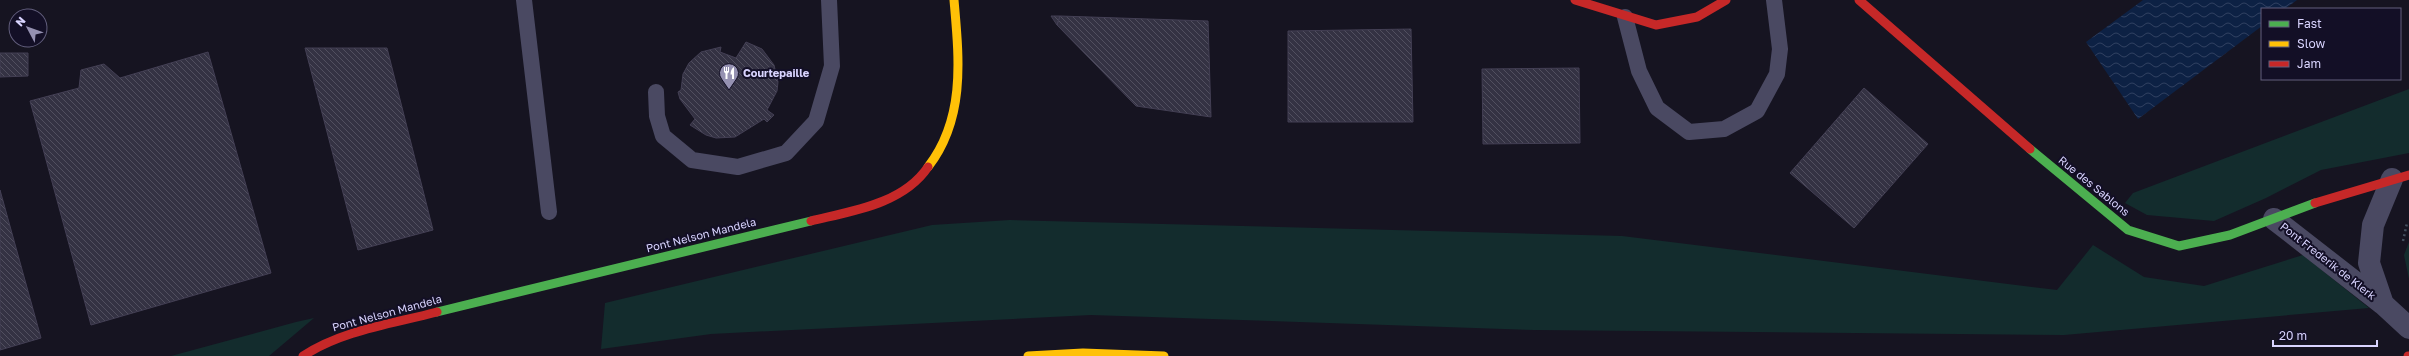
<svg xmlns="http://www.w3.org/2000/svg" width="2409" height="356" font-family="'Golos Text',sans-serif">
  <defs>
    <pattern id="water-waves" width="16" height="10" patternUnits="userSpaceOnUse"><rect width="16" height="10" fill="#0d2144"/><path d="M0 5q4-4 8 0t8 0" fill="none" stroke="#304060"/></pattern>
    <pattern id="building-back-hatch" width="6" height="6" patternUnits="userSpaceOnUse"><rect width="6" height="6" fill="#343243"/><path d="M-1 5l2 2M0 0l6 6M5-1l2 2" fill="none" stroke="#514f5f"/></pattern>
  </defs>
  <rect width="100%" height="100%" fill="#161421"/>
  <path fill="#132c2d" d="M2409,89V153L2321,170L2266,198L2214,221L2147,215L2125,203L2133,193Z
    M1010,220L1622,236L2057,290L2093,245L2144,277L2204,286L2303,255L2369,308L2064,335L1535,330L1091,315L711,334L601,349L605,303L932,225Z
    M2409,242V279L2404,255Z
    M314,318L269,356H171L296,322Z"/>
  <path fill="url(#water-waves)" d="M2143,0H2297L2285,9H2262V26L2138,119L2086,42Z"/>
  <path fill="url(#building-back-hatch)" stroke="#433f54" d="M1051,16H1060L1057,25Z
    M1060,16L1208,21L1211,117L1136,106L1057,25Z
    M1411,29L1413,122H1288V31Z
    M746,42L762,49L774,65L778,82L777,91L767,110L774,115L767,122L764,119L735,137L716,138L706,135L690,125L695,119L680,99L678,92L681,90L683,74L689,63L701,52L721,47L720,52L736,58Z
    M305,48H387L433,230L358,250Z
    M208,52L271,273L91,325L30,101L79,88L81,70L104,64L120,78Z
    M0,53H28V76L0,77Z
    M1579,68L1580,143L1483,144L1482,69Z
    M1864,88L1928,144L1854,228L1790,173Z
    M0,190L41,338L0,350Z"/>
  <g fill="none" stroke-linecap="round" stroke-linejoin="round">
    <path stroke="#44505f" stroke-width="2.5" stroke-dasharray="2 3" stroke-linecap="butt" d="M2403,241L2407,223"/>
    <path stroke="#4a4962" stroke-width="16" d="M524,0L549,212
      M1625,17L1639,71L1657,108L1689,132L1724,129L1757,111L1777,74L1780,49L1774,0
      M656,92L657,116L663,136L692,160L738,167L786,153L816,121L832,66L829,0"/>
    <path stroke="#4a4962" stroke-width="22" d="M2274,219L2383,304L2409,328
      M2383,304L2369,263L2373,225L2392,179"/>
    <path stroke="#4caf50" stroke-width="9" d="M2030,149L2128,230L2179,246L2230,235L2315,203
      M437,312L811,221"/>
    <path stroke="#ffc107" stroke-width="9" d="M928,167C966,118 959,58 954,0
      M1028,356L1083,353L1164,356"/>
    <path stroke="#c62828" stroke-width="9" d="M1575,0L1656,25L1697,17L1726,0
      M1859,0L2030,149
      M2315,203L2409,175
      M811,221C852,211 903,204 928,167
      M303,356C343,330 392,324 437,312
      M2408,356H2409"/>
  </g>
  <defs>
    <g id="restaurant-pin" transform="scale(1)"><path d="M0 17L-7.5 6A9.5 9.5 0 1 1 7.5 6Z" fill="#9591b1" stroke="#130f26"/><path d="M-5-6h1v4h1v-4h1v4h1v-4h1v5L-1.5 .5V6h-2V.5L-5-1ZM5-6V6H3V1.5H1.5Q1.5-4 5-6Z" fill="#fff"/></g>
  </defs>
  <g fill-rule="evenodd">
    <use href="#restaurant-pin" x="729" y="73"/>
  </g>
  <g text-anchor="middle" stroke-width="4" stroke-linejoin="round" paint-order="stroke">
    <g font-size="11" font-weight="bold" fill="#d9d4ff" stroke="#130f26" text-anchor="start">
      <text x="743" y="77">Courtepaille</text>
    </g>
    <g font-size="11" fill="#d9d4ff" stroke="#130f26">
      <text transform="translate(2094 186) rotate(39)" y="4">Rue des Sablons</text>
      <text transform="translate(701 235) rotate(-14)" y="4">Pont Nelson Mandela</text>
      <text transform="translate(2328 261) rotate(38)" y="4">Pont Frederik de Klerk</text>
      <text transform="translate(387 313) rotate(-15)" y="4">Pont Nelson Mandela</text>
    </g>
  </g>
  <rect x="2261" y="8" width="140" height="72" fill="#130f26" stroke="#625e7d"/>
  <rect x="2269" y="21" width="20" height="6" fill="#4caf50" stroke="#625e7d"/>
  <text x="2297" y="28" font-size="12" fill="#d9d4ff">Fast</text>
  <rect x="2269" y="41" width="20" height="6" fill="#ffc107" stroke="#625e7d"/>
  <text x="2297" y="48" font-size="12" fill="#d9d4ff">Slow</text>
  <rect x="2269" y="61" width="20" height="6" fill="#c62828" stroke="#625e7d"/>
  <text x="2297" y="68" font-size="12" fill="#d9d4ff">Jam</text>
  <g transform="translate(28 28) rotate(311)"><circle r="19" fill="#130f26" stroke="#625e7d"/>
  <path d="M0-3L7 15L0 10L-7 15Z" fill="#9591b1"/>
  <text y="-6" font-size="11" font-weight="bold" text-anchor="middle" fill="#d9d4ff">N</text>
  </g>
  <path d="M2273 340v6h104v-6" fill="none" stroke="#d9d4ff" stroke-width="2"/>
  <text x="2279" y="340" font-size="12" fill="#d9d4ff" stroke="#130f26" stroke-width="3" paint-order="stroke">20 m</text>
</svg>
